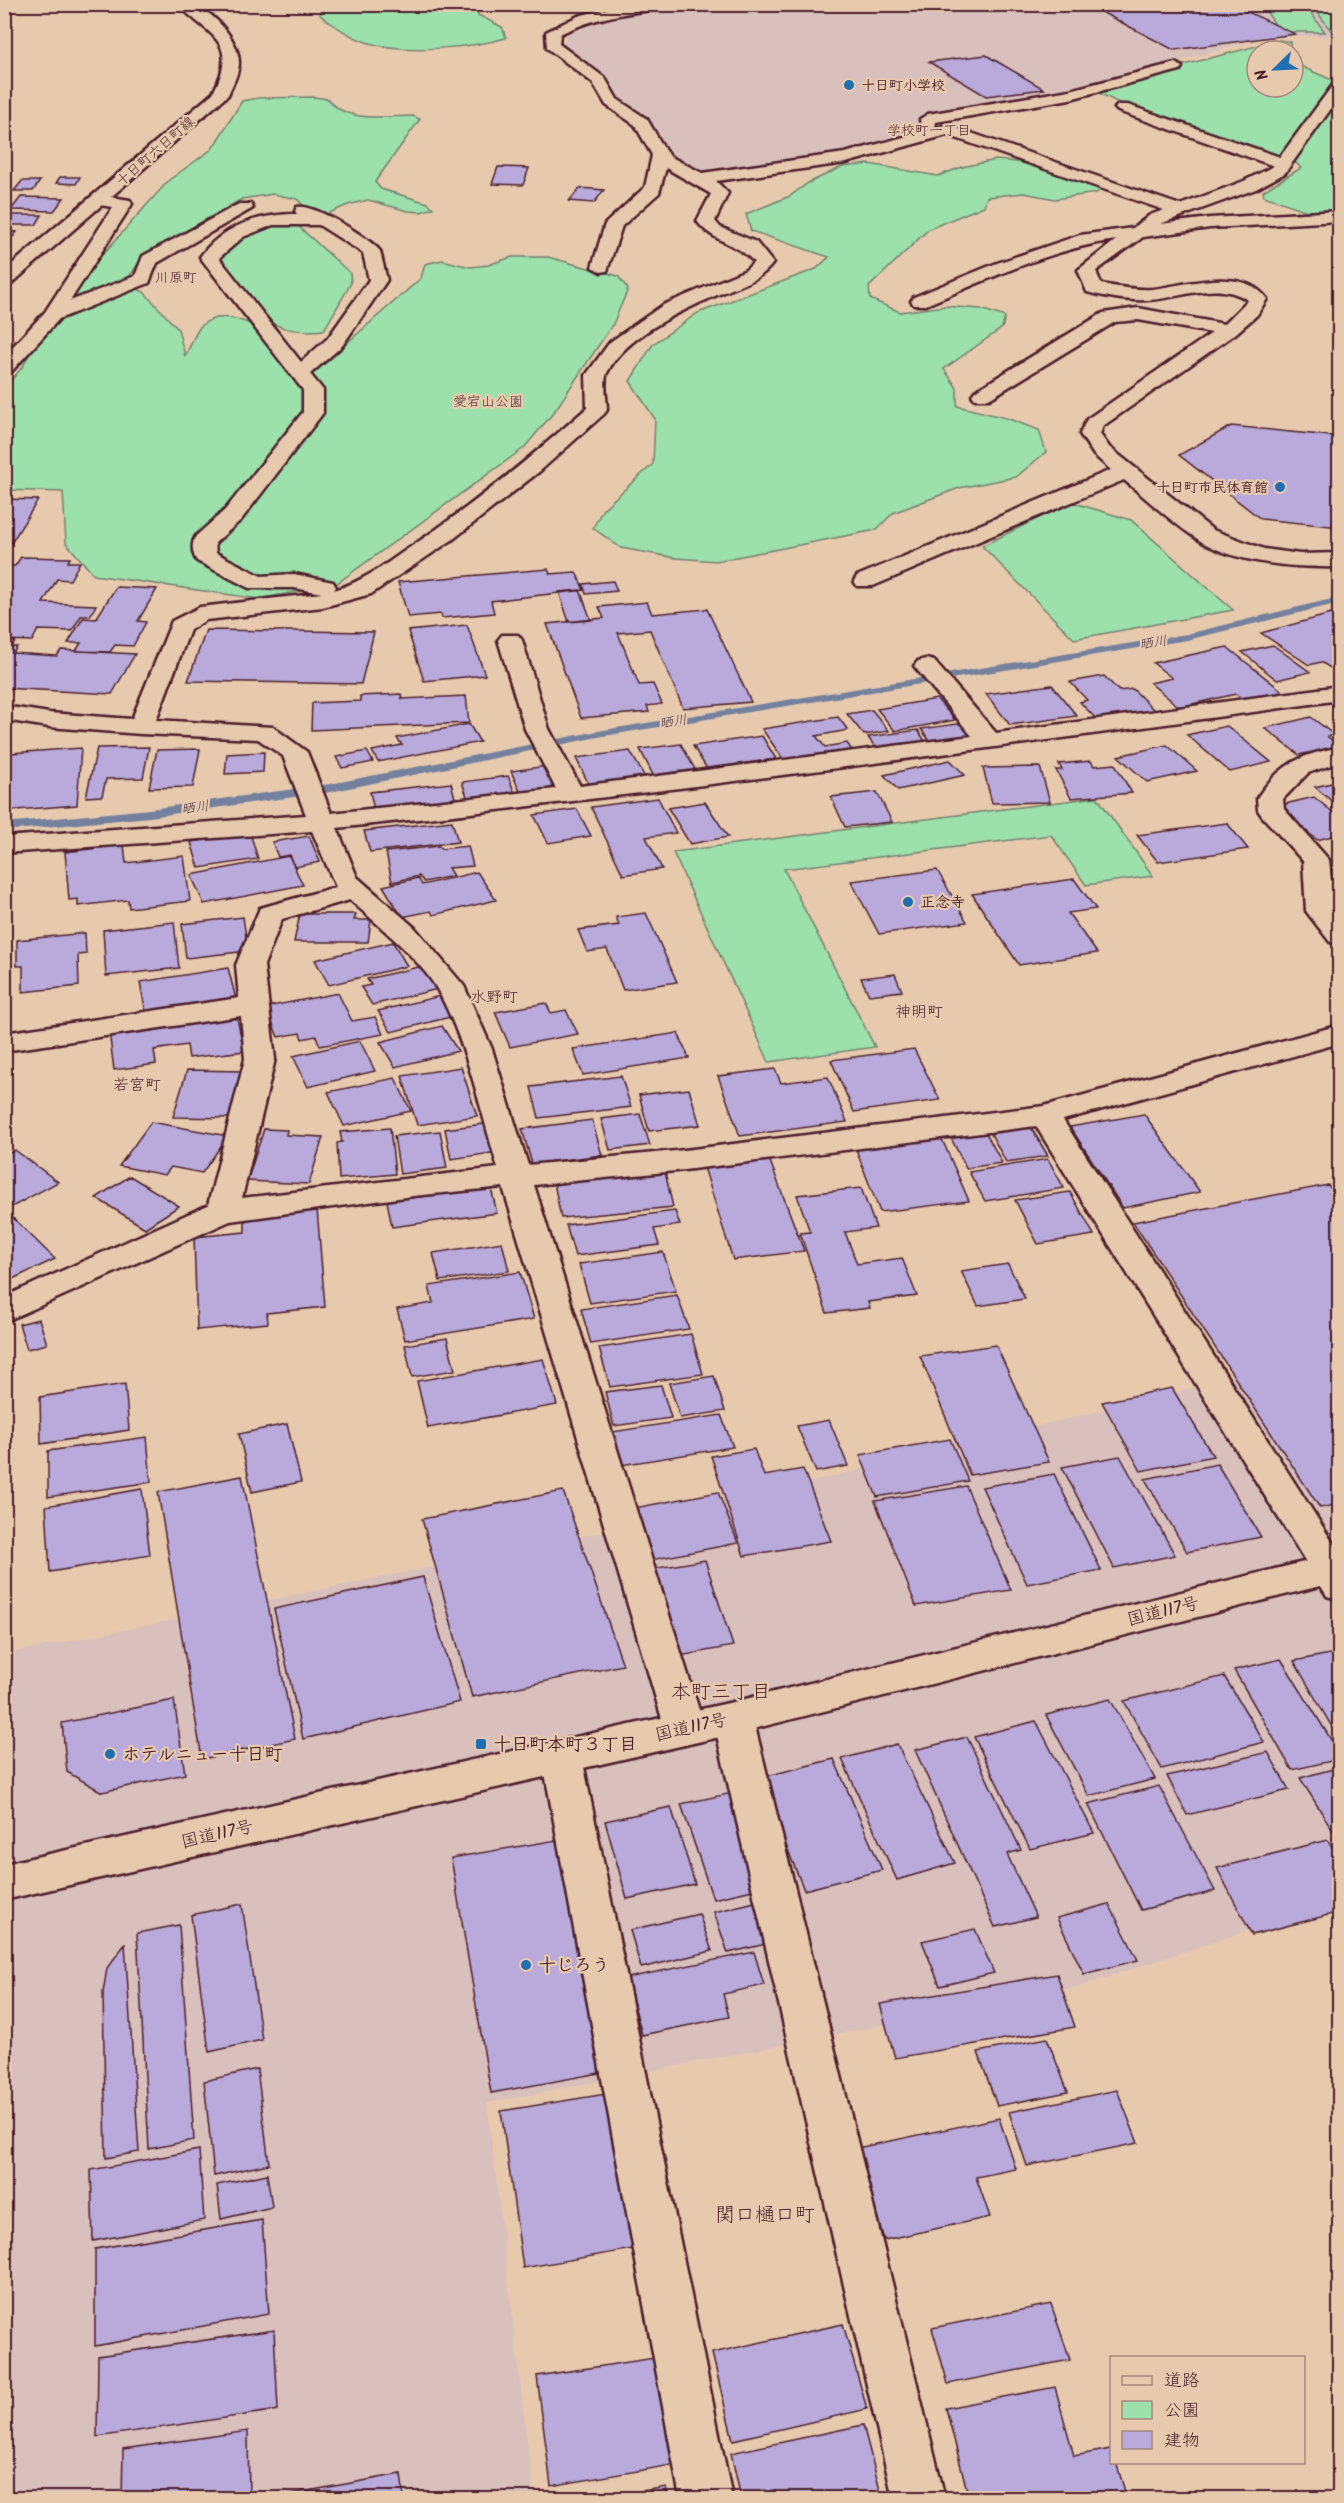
<svg xmlns="http://www.w3.org/2000/svg" width="1344" height="2503" font-family="Kalam,'Klee One',sans-serif">
  <rect width="100%" height="100%" fill="#e7caae"/>
  <filter id="ink" filterUnits="userSpaceOnUse"><feTurbulence type="fractalNoise" baseFrequency=".0167" numOctaves="2"/><feDisplacementMap in="SourceGraphic" scale="12" xChannelSelector="R" yChannelSelector="G"/><feConvolveMatrix kernelMatrix="1 2 1 2 8 2 1 2 1" color-interpolation-filters="sRGB"/></filter>
  <g filter="url(#ink)">
    <path fill="#d9c0bc" d="M853,4L1339,5V36H1272L1064,92L937,114L911,134L841,151L707,172L690,170L658,143L649,119L623,109L611,95L610,79L563,45L569,29L606,14L695,6L829,8Z
      M1339,1352V1900L1078,1987L487,2103L534,2498H5V1654L623,1528Z"/>
    <path fill="#9ce0ab" stroke="#73806b" stroke-width="1.5" d="M322,5H478L475,6L478,15L502,27L506,38C471,48 409,53 373,44C353,39 336,27 320,15Z
      M1262,5H1305L1325,32H1280Z
      M1312,5H1339V32H1332Z
      M1280,40L1291,42L1288,49L1257,51V87H1293V63L1332,80H1339V222L1264,196L1263,191L1301,168L1296,163L1121,104L1091,89Z
      M314,97L328,99C347,124 384,116 413,116L420,119L375,182L381,189L428,203L433,208L421,212L408,211L368,200L348,205L322,216L311,214L297,199L273,194L242,199L144,255L125,283L144,292L178,329L185,356C190,348 194,335 200,327C222,304 261,329 283,339L289,356L302,367L323,364L421,278L425,264L442,260L470,267L488,265L512,257H548L618,276L628,289L613,324L554,412L524,448L336,584L259,599L94,575L66,543L63,492L5,490V388L23,366L47,317L169,180L212,149L242,101L258,98Z
      M996,160L1027,163L1102,189L1096,193L1055,199L1024,193L987,197L984,206L929,229L869,287L870,299L900,312L945,306L981,309L1005,317L1002,328L944,369L957,388V406L1006,418L1039,430L1046,452L1016,477L959,488L893,513L876,530L716,561L676,558L621,548L593,528L603,509L653,464L655,419L630,381L653,344L698,313L816,269L829,257L751,231L746,214L790,196L808,183L842,167L869,164L938,176L962,167Z
      M282,224L298,226L350,273L351,283L324,330C306,332 283,331 267,320L216,257L242,234Z
      M1071,502L1131,520L1233,610L1074,639L982,546Z
      M1097,797L1153,876L1086,885L1051,835L784,869L875,1047L769,1062L673,852Z"/>
    <g fill="none" stroke-linecap="round" stroke-linejoin="round">
      <path fill="#73809e" fill-rule="evenodd" d="M1340,597V603L1187,640L598,737L330,792L150,817L4,831V823L150,809L330,784L598,731L1187,634Z"/>
    </g>
    <path fill="#b9aadb" stroke="#4a1f2b" stroke-width="1.5" d="M1086,4H1231L1295,34L1174,50Z
      M986,55L1044,89L986,96L929,62Z
      M498,167L529,168L523,185L492,184Z
      M60,177H80L76,184L56,183Z
      M22,181H40L33,191H14Z
      M580,188L604,190L594,203L569,201Z
      M21,197L64,198L54,211L11,210Z
      M4,215H42L36,225H4Z
      M4,231L17,232L4,248Z
      M1231,426L1331,436L1340,443V527L1261,519L1179,455Z
      M4,499L38,500L10,545L4,544Z
      M21,557L70,558L68,562H80L70,580L57,579L43,603L96,605L90,616H81L72,631L38,630L32,641L4,640V566H15Z
      M548,569L550,574L576,572L584,590L491,601L494,613L442,618L441,614L408,617L398,582Z
      M613,581L617,591L586,594L583,584Z
      M116,587L157,589L138,621L146,622L133,646L115,645L110,652L76,651L81,643H68L83,618L96,619Z
      M580,590L591,620L569,622L559,592Z
      M647,602L652,614L707,609L751,702L683,708L650,630L618,633L639,685L653,684L662,704L647,706L649,712L581,718L547,624L604,618L599,607Z
      M1331,614L1340,619V667L1332,669L1321,662L1309,665L1261,633Z
      M467,625L485,675L424,681L408,631Z
      M206,630L374,632L361,684L188,681Z
      M4,641L15,642L12,647H17L13,653L57,656L61,650L135,654L112,694L4,688Z
      M1273,645L1310,672L1277,680L1242,652Z
      M1227,647L1286,694L1246,702L1236,694L1179,707L1150,683L1172,678L1153,663Z
      M1104,676L1119,691L1133,689L1155,711L1098,721L1080,702L1087,700L1070,682Z
      M1052,685L1077,716L1010,725L986,694Z
      M401,694L402,699L466,696L469,723L311,730L312,703L360,701V696Z
      M937,699L955,720L895,731L877,709Z
      M872,710L889,731L864,735L847,714Z
      M838,717L848,730L816,736L825,747L847,743L856,756L786,763L762,729Z
      M1311,717L1334,735L1328,737L1339,746L1299,755L1265,728Z
      M965,723L977,738L933,745L921,729Z
      M469,724L480,742L378,762L372,751L402,745L397,738Z
      M1227,726L1271,762L1230,772L1187,735Z
      M918,730L928,746L879,753L868,737Z
      M762,736L776,759L707,769L693,746Z
      M681,744L697,773L655,779L640,749Z
      M1167,745L1197,771L1147,782L1118,756Z
      M149,747L143,778L106,779L102,796L86,797L97,748Z
      M81,748L77,805L4,811V783H8L11,753Z
      M200,749L193,787L149,788L157,750Z
      M367,751L373,762L342,768L336,757Z
      M630,751L647,781L591,789L576,758Z
      M264,752L263,772L225,774L227,754Z
      M950,760L965,775L898,790L884,775Z
      M1091,761L1094,766L1115,764L1132,793L1071,798L1056,770H1062L1059,764Z
      M547,766L558,790L522,796L511,771Z
      M1040,767L1050,802L992,803L983,768Z
      M508,776L516,796L469,802L462,782Z
      M1340,781V808L1315,787Z
      M451,783L456,801L374,810L370,792Z
      M877,792L892,822L845,827L831,797Z
      M1314,797L1340,818V834L1317,840L1277,806Z
      M658,798L676,833L646,837L662,869L623,875L591,807Z
      M705,802L728,837L690,844L668,808Z
      M577,809L591,836L548,843L534,815Z
      M452,821L458,842L370,852L364,831Z
      M1227,823L1248,849L1158,862L1137,835Z
      M250,833L258,859L199,868L191,842Z
      M309,836L320,862L295,867L290,855L278,857L272,842Z
      M124,845L126,863L184,856L190,901L129,908L128,900L78,906V899L69,900L65,852Z
      M439,846L441,849L468,846L473,866L448,868L453,876L424,882L419,876L392,882L386,852Z
      M289,856L303,885L204,904L191,875Z
      M937,870L967,922L879,934L851,881Z
      M477,872L496,900L433,915L431,911L402,917L383,886L418,878L422,885Z
      M1074,879L1096,909L1068,913L1097,953L1019,965L972,894Z
      M646,913L677,982L623,990L607,949L587,952L578,930L619,925L616,917Z
      M300,914H356L354,920H371L368,942H294Z
      M243,917L248,951L186,958L182,924Z
      M174,922L179,968L106,976L103,930Z
      M85,933L86,954L78,955L79,986L23,992V966H17V940Z
      M393,942L407,966L329,985L315,960Z
      M423,966L438,989L372,1005L361,987L371,985L367,979Z
      M228,968L237,1003L147,1018L140,982Z
      M895,974L902,991L869,995L861,978Z
      M338,993L352,1021L375,1017L383,1034L320,1046L316,1036L302,1039L300,1033L278,1037L266,1007Z
      M440,996L454,1016L391,1032L378,1011Z
      M546,1003L551,1013L566,1010L578,1034L510,1047L495,1012Z
      M236,1013L244,1051L189,1058L187,1045L154,1050L156,1064L114,1070L109,1031Z
      M442,1026L458,1051L395,1067L380,1042Z
      M678,1033L689,1058L583,1075L573,1049Z
      M360,1041L375,1071L308,1087L293,1056Z
      M914,1049L940,1100L854,1112L831,1060Z
      M461,1067L477,1116L417,1125L402,1076Z
      M775,1069L781,1083L828,1077L847,1122L740,1136L718,1076Z
      M187,1070L244,1071L230,1118L173,1117Z
      M621,1076L631,1107L539,1118L531,1087Z
      M395,1078L411,1111L344,1126L328,1092Z
      M689,1089L700,1125L649,1131L639,1095Z
      M640,1114L650,1145L610,1150L601,1119Z
      M1144,1114L1200,1192L1123,1208L1070,1127Z
      M592,1120L602,1155L532,1164L522,1129Z
      M151,1122L228,1136L202,1173L171,1167L165,1175L119,1166Z
      M491,1123L499,1152L451,1159L445,1129Z
      M1029,1124L1048,1156L1006,1162L989,1130Z
      M390,1128L395,1174L339,1179L337,1143L342,1142L340,1132Z
      M264,1129L287,1130L286,1135L323,1137L309,1184L247,1181Z
      M440,1131L447,1168L400,1174L394,1136Z
      M985,1131L1002,1163L966,1168L950,1136Z
      M941,1137L969,1201L880,1212L855,1147Z
      M15,1150L58,1182L10,1208L4,1204V1156Z
      M768,1156L804,1251L733,1260L703,1164Z
      M1048,1159L1064,1188L985,1201L969,1172Z
      M665,1172L673,1207L561,1218L554,1183Z
      M130,1176L179,1206L145,1228L96,1198Z
      M1328,1185L1340,1200V1504L1320,1508L1133,1222Z
      M491,1188L497,1213L392,1227L387,1201Z
      M861,1188L876,1228L845,1232L857,1264L902,1258L917,1296L868,1302L870,1308L827,1313L800,1233L810,1232L797,1195Z
      M1070,1192L1094,1235L1038,1244L1015,1200Z
      M317,1209L325,1307L267,1313L268,1323L197,1330L194,1237L245,1232V1216Z
      M675,1211L680,1225L654,1229L659,1245L575,1256L566,1225Z
      M9,1214L55,1259L4,1283V1216Z
      M502,1242L509,1271L440,1281L433,1253Z
      M663,1252L676,1291L590,1303L579,1264Z
      M1008,1264L1025,1299L978,1306L961,1271Z
      M520,1272L534,1319L405,1340L397,1309L433,1303L429,1286Z
      M677,1295L689,1329L591,1344L581,1309Z
      M39,1319L47,1344L27,1349L19,1324Z
      M691,1334L703,1374L610,1387L599,1348Z
      M447,1338L455,1370L412,1377L405,1345Z
      M996,1345L1049,1462L970,1475L920,1356Z
      M543,1359L557,1405L428,1428L417,1381Z
      M714,1376L725,1411L680,1418L669,1383Z
      M125,1384L129,1430L41,1444L40,1397Z
      M661,1385L671,1418L614,1426L605,1392Z
      M1172,1388L1213,1456L1141,1471L1102,1402Z
      M721,1415L733,1447L621,1465L612,1432Z
      M829,1420L848,1466L816,1472L797,1426Z
      M287,1424L301,1482L252,1492L239,1434Z
      M147,1437L151,1482L48,1497V1451Z
      M950,1439L968,1481L877,1497L860,1455Z
      M754,1449L764,1476L803,1469L831,1541L744,1556L711,1456Z
      M1120,1456L1175,1555L1114,1568L1062,1467Z
      M1217,1464L1261,1537L1187,1552L1145,1479Z
      M1054,1474L1101,1570L1027,1584L982,1487Z
      M242,1476L295,1739L202,1759L158,1492Z
      M966,1486L1011,1590L916,1606L875,1501Z
      M142,1489L150,1555L50,1572L46,1506Z
      M563,1491L623,1665L472,1697L422,1519Z
      M718,1492L738,1543L646,1561L629,1509Z
      M705,1560L733,1646L680,1656L652,1569Z
      M423,1577L460,1702L303,1739L274,1609Z
      M1340,1652V1741L1294,1661Z
      M1281,1659L1340,1754V1759L1292,1770L1234,1670Z
      M1224,1676L1264,1742L1162,1769L1124,1701Z
      M1110,1699L1155,1779L1089,1796L1046,1715Z
      M174,1700L185,1774L102,1792L67,1772L62,1723Z
      M1036,1721L1094,1833L1030,1849L974,1737Z
      M967,1737L1021,1850L1007,1854L1036,1917L995,1927L915,1750Z
      M897,1744L955,1863L897,1880L842,1759Z
      M1268,1752L1289,1790L1187,1815L1167,1776Z
      M834,1759L882,1870L804,1890L759,1778Z
      M1340,1767V1842L1300,1778Z
      M1159,1786L1215,1891L1141,1910L1088,1804Z
      M732,1793L766,1887L713,1899L681,1804Z
      M671,1807L695,1884L627,1899L605,1821Z
      M557,1840L605,2072L491,2093L451,1858Z
      M1328,1840L1340,1860V1912L1252,1935L1217,1868Z
      M755,1902L770,1943L728,1953L714,1912Z
      M242,1904L262,2040L209,2052L191,1915Z
      M1109,1904L1138,1960L1084,1974L1057,1918Z
      M699,1914L712,1951L641,1968L630,1930Z
      M179,1925L194,2140L149,2149L137,1933Z
      M975,1929L994,1973L940,1986L922,1941Z
      M125,1944L139,2152L106,2158L103,1993L107,1968Z
      M754,1952L764,1985L723,1994L729,2017L642,2035L627,1978Z
      M1057,1974L1075,2027L895,2058L880,2004Z
      M1047,2038L1068,2092L997,2106L978,2052Z
      M257,2069L269,2164L214,2176L204,2081Z
      M1117,2090L1138,2143L1027,2166L1009,2112Z
      M612,2093L639,2248L523,2268L501,2111Z
      M999,2118L1016,2169L976,2177L990,2217L884,2240L857,2148Z
      M199,2150L204,2220L93,2241L91,2170Z
      M267,2174L272,2207L221,2219L217,2185Z
      M262,2220L269,2314L95,2346V2249Z
      M1051,2304L1070,2360L948,2384L932,2328Z
      M843,2324L867,2409L733,2440L712,2353Z
      M274,2330L278,2410L97,2437L98,2356Z
      M661,2357L678,2464L551,2486L537,2376Z
      M1055,2387L1074,2456L1111,2449L1112,2462H1116L1127,2498H969L946,2408Z
      M863,2425L882,2498H741L731,2453Z
      M248,2431L249,2498H122L123,2449Z
      M401,2474L404,2498H269Z
      M666,2487L668,2498H602Z"/>
    <g fill="none" stroke-linecap="round" stroke-linejoin="round">
      <g stroke="#4a1f2b" stroke-width="5">
        <path id="minor" d="M626,4H676L669,8C630,12 595,17 560,34L559,44L605,78L617,99L647,119L665,150L671,157L702,173L845,153L948,125L1180,205L1244,181L1274,166L1118,111L1115,108L1118,105H1128L1280,157L1335,82L1340,81V96L1285,173L1256,189L1160,224L1210,218L1340,211V221L1210,228L1143,237L1096,271L1101,284C1117,287 1135,290 1152,289C1184,286 1243,265 1267,299L1257,315L1235,334L1103,426L1100,434L1109,447L1213,530L1264,549L1300,554L1340,553V567C1296,568 1233,564 1196,538C1170,521 1147,499 1124,480L873,586H857L854,581L857,576L1111,470L1094,455L1080,434L1087,419L1212,333L1138,320L1115,322L989,399H975L972,395L975,391L1103,313L1138,308L1224,324L1248,300C1216,279 1182,299 1147,300C1127,301 1106,297 1087,292L1078,270L1116,240C1050,249 987,280 926,305H914L911,301L914,297L997,263L1080,235L1133,228L1150,215L1164,210L947,135L846,163L716,181L728,193L715,221L720,227L756,242L773,263C761,280 740,285 722,293C685,309 625,335 607,373C603,382 607,400 607,410L604,414L540,471L452,540L371,594L323,607L206,620L190,630L156,720L273,727L307,752L331,813L556,789L525,729L498,640L502,635H518L522,640L549,729L580,786L972,736L914,666L918,661L926,659L934,661L996,733L1340,686V700C1006,746 672,792 337,828L357,877L415,928L464,986L492,1049L528,1165L676,1151L1044,1106L1340,1025V1043L1063,1120L1340,1554V1600L1327,1596L1036,1126L676,1171L534,1185L705,1729L699,1740L685,1745L671,1740L665,1729L503,1187L413,1196L230,1221L4,1322V1297L208,1205L245,1059L241,1016L4,1051V1033L239,998L236,965L260,908L336,887L312,831L4,853V837L306,815L283,756L258,739L141,734L49,727L4,720V706L49,713L132,719L172,621L200,607L322,593L294,588H249L197,561C192,554 191,543 196,536L225,510L303,412V390L200,257C223,225 260,214 297,214L295,211L297,207C313,203 370,238 380,251L387,280L342,346L310,374L323,390V413L241,520L215,543L216,553L261,576L294,574L333,582L336,587L334,590C362,582 383,566 406,550C470,508 529,459 587,408L586,375L610,342L663,305L746,270L754,262C738,243 712,242 697,221L711,194L666,168L659,193L622,226L607,271L601,272L592,267L605,224L645,187L652,155L635,125L606,105L593,83L547,48L546,32L578,16ZM273,225H319L363,253L369,280L328,338L301,362L219,258L243,237ZM350,900C377,924 420,959 437,989C466,1040 481,1112 498,1168L242,1198L275,1059L264,965L282,919Z
          M1175,63L1182,67L1180,70L1070,99L936,122L935,128L929,130L921,125L920,119L928,114L1070,90Z
          M98,195L130,200L132,204L70,301L135,276L143,256L239,204H251L253,208L157,263L149,283L59,319L11,372L4,374V356L45,312L113,207L92,204L90,200L92,196Z
          M1340,747V762L1308,773L1283,799L1284,809L1329,860L1334,910L1340,917V944L1330,942L1306,911L1303,861L1262,816L1258,810L1257,798C1280,764 1300,755 1340,747Z
          M733,1702L747,1707L753,1718L945,2498H893L713,1718L719,1707Z
          M562,1740L576,1745L582,1757L732,2498H680L542,1757L548,1745Z"/>
      </g>
      <g stroke="#4a1f2b" stroke-width="5">
        <path id="major" d="M178,4C184,4 192,3 197,6C216,15 240,42 239,64C238,76 232,85 228,95L10,285L4,286V271L213,93C241,39 208,36 178,4Z"/>
      </g>
      <g stroke="#4a1f2b" stroke-width="5">
        <path id="highway" d="M1340,1553V1581L733,1734L4,1900V1864L733,1702Z"/>
      </g>
      <use href="#minor" fill="#e7caae" fill-rule="evenodd"/>
      <use href="#major" fill="#e7caae" fill-rule="evenodd"/>
      <use href="#highway" fill="#e7caae" fill-rule="evenodd"/>
    </g>
  </g>
  <g fill="#1f6fb2" stroke="#e7caae" stroke-width="2">
    <circle cx="849" cy="85" r="6"/>
    <circle cx="1280" cy="487" r="6"/>
    <circle cx="908" cy="902" r="6"/>
    <rect x="475" y="1738" width="12" height="12" rx="3"/>
    <circle cx="110" cy="1754" r="6"/>
    <circle cx="526" cy="1965" r="6"/>
  </g>
  <g text-anchor="middle" stroke-width="4.5" stroke-linejoin="round" paint-order="stroke">
    <g font-size="14" font-weight="bold" fill="#4a1f2b" stroke="#e7caae" text-anchor="start">
      <text x="861" y="90">十日町小学校</text>
      <text x="1268" y="492" text-anchor="end">十日町市民体育館</text>
    </g>
    <g font-size="14" fill="#4a1f2b" stroke="#e7caae">
      <text x="929" y="135">学校町一丁目</text>
      <text x="176" y="282">川原町</text>
    </g>
    <g font-size="14" fill="#4a1f2b" stroke="#e7caae">
      <text transform="translate(155 151) rotate(-41)" y="5">十日町六日町線</text>
    </g>
    <g font-size="14" fill="#523238" stroke="#e7caae">
      <text x="488" y="406">愛宕山公園</text>
    </g>
    <g font-size="14" font-style="italic" fill="#543748" stroke="#e7caae">
      <text transform="translate(1153 642) rotate(-9)" y="5">晒川</text>
      <text transform="translate(673 721) rotate(-9)" y="5">晒川</text>
      <text transform="translate(195 807) rotate(-8)" y="5">晒川</text>
    </g>
    <g font-size="15" font-weight="bold" fill="#4a1f2b" stroke="#e7caae" text-anchor="start">
      <text x="920" y="907">正念寺</text>
    </g>
    <g font-size="16" fill="#4a1f2b" stroke="#e7caae">
      <text x="494" y="1002">水野町</text>
      <text x="919" y="1017">神明町</text>
      <text x="137" y="1090">若宮町</text>
    </g>
    <g font-size="18" fill="#4a1f2b" stroke="#e7caae">
      <text transform="translate(1163 1611) rotate(-14)" y="6">国道117号</text>
      <text transform="translate(691 1727) rotate(-13)" y="6">国道117号</text>
      <text transform="translate(217 1834) rotate(-13)" y="6">国道117号</text>
    </g>
    <g font-size="18" font-weight="bold" fill="#4a1f2b" stroke="#e7caae" text-anchor="start">
      <text x="493" y="1750">十日町本町３丁目</text>
      <text x="122" y="1760">ホテルニュー十日町</text>
      <text x="538" y="1971">十じろう</text>
    </g>
    <g font-size="20" fill="#4a1f2b" stroke="#e7caae">
      <text x="721" y="1698">本町三丁目</text>
      <text x="765" y="2221">関口樋口町</text>
    </g>
  </g>
  <rect width="1344" height="2503" fill="none" stroke="#e7caae" stroke-width="24"/>
  <rect x="12" y="12" width="1320" height="2479" fill="none" stroke="#4a1f2b" stroke-width="2" filter="url(#ink)"/>
  <rect x="1110" y="2356" width="195" height="108" fill="#e7caae" stroke="#a8867a" stroke-width="1.5"/>
  <rect x="1122" y="2376" width="30" height="9" fill="#e7caae" stroke="#a8867a" stroke-width="1.5"/>
  <text x="1164" y="2386" font-size="18" fill="#4a1f2b">道路</text>
  <rect x="1122" y="2401" width="30" height="18" fill="#9ce0ab" stroke="#a8867a" stroke-width="1.5"/>
  <text x="1164" y="2416" font-size="18" fill="#4a1f2b">公園</text>
  <rect x="1122" y="2431" width="30" height="18" fill="#b9aadb" stroke="#a8867a" stroke-width="1.5"/>
  <text x="1164" y="2446" font-size="18" fill="#4a1f2b">建物</text>
  <g transform="translate(1275 69) rotate(246)"><circle r="28" fill="#e7caae" stroke="#a8867a" stroke-width="1.5"/>
  <path d="M0-4.5L10 22L0 15L-10 22Z" fill="#1f6fb2"/>
  <text y="-9" font-size="16" font-weight="bold" text-anchor="middle" fill="#4a1f2b">N</text>
  </g>
</svg>
